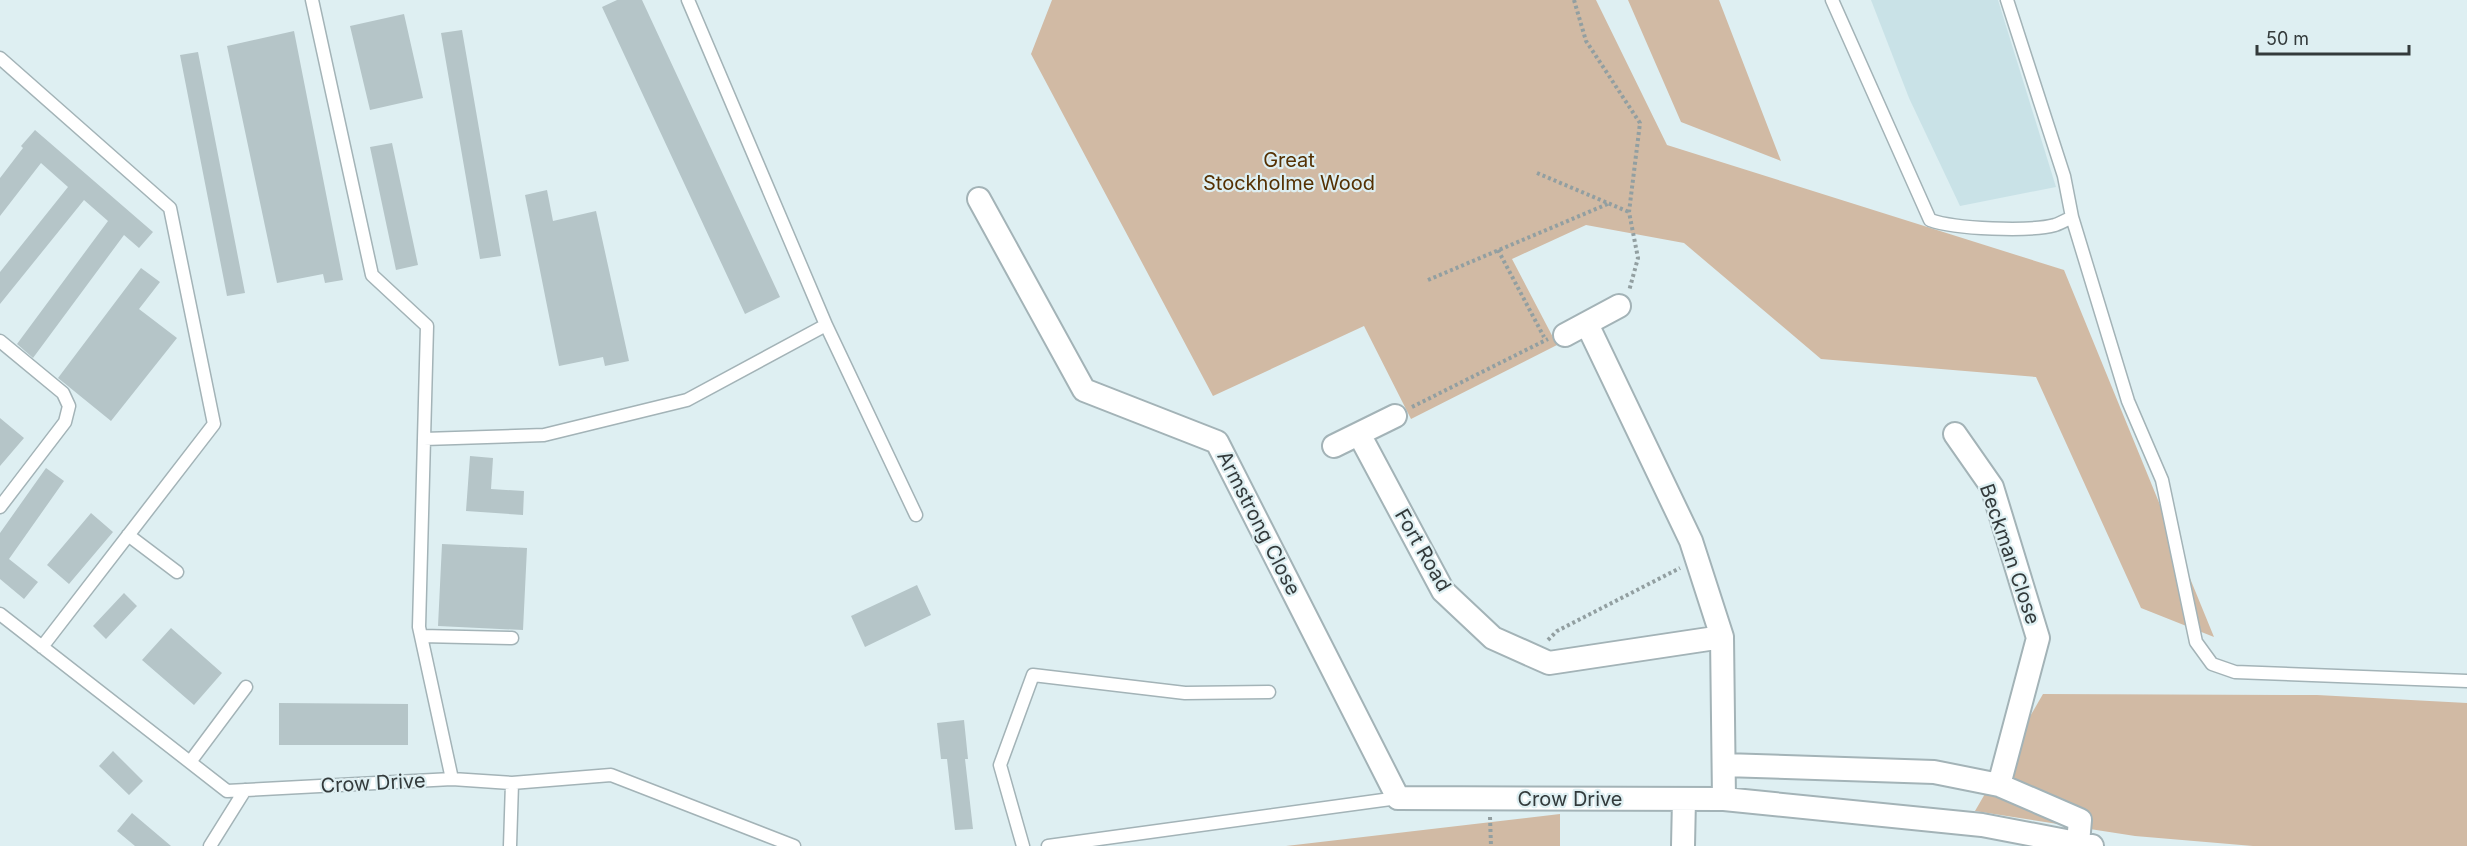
<svg xmlns="http://www.w3.org/2000/svg" width="2467" height="846" font-family="Inter,sans-serif">
  <rect width="100%" height="100%" fill="#deeff2"/>
  <path fill="#c9e2e7" d="M1871,0H1998L2056,187L1960,206L1909,98Z"/>
  <path fill="#d1baa4" d="M1052,0H1596L1667,145L2064,270L2214,637L2141,608L2036,377L1821,359L1684,243L1586,225L1512,259L1557,345L1411,419L1364,326L1213,396L1031,54Z
    M1628,0H1719L1781,161L1681,122Z
    M2043,694L2317,695L2467,703V846H2253L2135,836L1975,811Z
    M1560,814V846H1286Z"/>
  <path fill="#b5c5c8" d="M617,0H642L780,297L745,314L602,7Z
    M404,14L423,98L370,110L350,26Z
    M462,30L501,256L480,259L441,33Z
    M294,31L343,280L325,283L323,274L277,283L227,46Z
    M198,52L245,293L227,296L180,55Z
    M35,130L153,232L139,248L124,235L33,358L17,344L108,221L84,200L0,304V272L68,187L41,163L0,216V178L23,148L21,146Z
    M392,143L418,265L396,270L370,147Z
    M547,190L553,221L596,211L629,361L605,366L603,357L559,366L525,195Z
    M141,268L160,282L139,309L177,338L111,421L58,378Z
    M0,418L24,438L0,466Z
    M470,456L493,458L491,489L524,491L523,515L466,511Z
    M46,468L64,481L9,559L38,582L24,599L0,579V533Z
    M91,513L113,532L69,584L47,565Z
    M442,544L527,548L523,630L438,626Z
    M917,585L931,615L865,647L851,616Z
    M124,593L137,606L106,639L93,626Z
    M171,628L222,673L194,705L142,660Z
    M279,703L408,704V745H279Z
    M964,720L968,759H965L973,829L955,830L947,759H941L937,723Z
    M113,751L143,781L129,795L99,766Z
    M132,813L171,846H135L117,831Z"/>
  <g fill="none" stroke-linecap="round" stroke-linejoin="round">
    <g stroke="#a3b3b7" stroke-width="15">
      <path id="lane" d="M312,0L372,275L427,326L419,627L452,779
        M688,0L826,325
        M1832,0L1930,220C1955,229 2029,232 2055,225C2061,223 2066,220 2072,217L2064,176L2007,0
        M0,58L170,208L214,424L42,647
        M2072,217L2128,401L2162,480L2196,642L2212,664L2235,672L2467,681
        M0,341L63,393L69,406L65,422L0,507
        M424,439L544,435L687,400L826,325L916,515
        M128,535L177,572
        M0,614L227,791L452,779L512,783L611,775L794,846
        M421,636L512,638
        M190,762L246,687
        M210,846L245,790
        M510,846L512,783
        M1023,846L1000,765L1033,675L1185,693L1269,692
        M1048,846L1398,798"/>
    </g>
    <g stroke="#a3b3b7" stroke-width="26">
      <path id="street" d="M979,199L1084,390L1217,442L1398,798L1724,799L1982,825L2092,846
        M1587,324L1691,541L1722,637L1724,799
        M1565,335L1619,306
        M1359,434L1443,591L1493,638L1549,663L1722,637
        M1955,434L1992,487L2038,638L1999,785
        M1334,446L1395,416
        M1724,765L1934,772L1999,785L2080,820L2078,843
        M1683,846L1684,799"/>
    </g>
    <path stroke="#929fa1" stroke-width="4" stroke-dasharray="3 3" stroke-linecap="butt" d="M1574,0L1586,41L1640,123L1629,212L1638,258L1629,291
      M1537,173L1629,212
      M1498,250L1544,337
      M1428,280L1610,203
      M1412,407L1548,339
      M1548,640L1557,631L1680,568
      M1490,817L1491,846"/>
    <use href="#lane" stroke="#fff" stroke-width="12"/>
    <use href="#street" stroke="#fff" stroke-width="22"/>
  </g>
  <g text-anchor="middle" stroke-width="4.5" stroke-linejoin="round" paint-order="stroke">
    <g font-size="20" fill="#543002" stroke="#deeff2">
      <text x="1289" y="167">Great<tspan x="1289" dy="23">Stockholme Wood</tspan></text>
    </g>
    <g font-size="20" fill="#333a3b" stroke="#deeff2">
      <text transform="translate(1259 523) rotate(63)" y="7">Armstrong Close</text>
      <text transform="translate(1423 550) rotate(60)" y="7">Fort Road</text>
      <text transform="translate(2010 554) rotate(71)" y="7">Beckman Close</text>
      <text transform="translate(373 783) rotate(-3)" y="7">Crow Drive</text>
      <text x="1570" y="806">Crow Drive</text>
    </g>
  </g>
  <path d="M2257 45v9h152v-9" fill="none" stroke="#333a3b" stroke-width="3"/>
  <text x="2266" y="45" font-size="18" fill="#333a3b" stroke="#deeff2" stroke-width="4.5" paint-order="stroke">50 m</text>
</svg>
